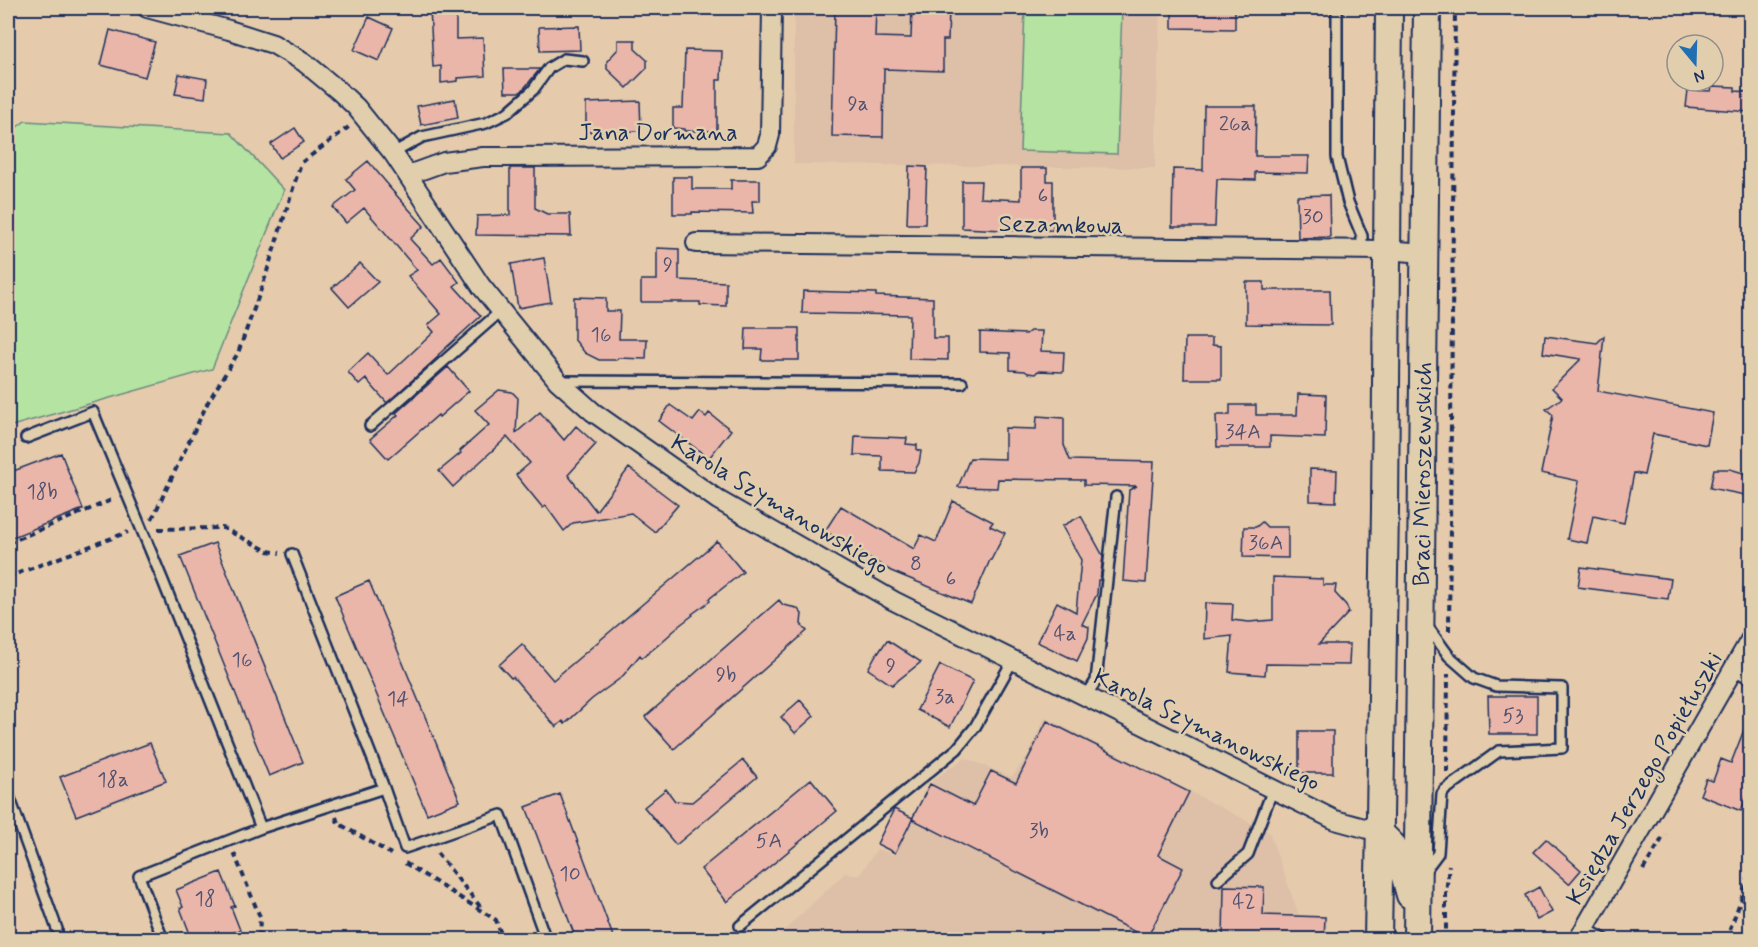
<svg xmlns="http://www.w3.org/2000/svg" width="1758" height="947" font-family="Mynerve,sans-serif">
  <rect width="100%" height="100%" fill="#e5cbac"/>
  <filter id="ink" filterUnits="userSpaceOnUse"><feTurbulence type="fractalNoise" baseFrequency=".0167" numOctaves="2"/><feDisplacementMap in="SourceGraphic" scale="12" xChannelSelector="R" yChannelSelector="G"/><feConvolveMatrix kernelMatrix="1 2 1 2 8 2 1 2 1" color-interpolation-filters="sRGB"/></filter>
  <g filter="url(#ink)">
    <path fill="#debfa8" d="M794,8H1160L1155,168L794,164Z
      M1045,717L1269,832L1299,915L1327,916V940H774L845,873L859,876L877,849L895,855L933,780L965,758L1012,777L1028,755Z"/>
    <path fill="#b5e3a1" stroke="#688980" stroke-width="1.5" d="M1025,8H1122L1117,154L1020,151Z
      M25,121L231,133L284,190L212,369L8,427V134Z"/>
    <path fill="#eab6a9" stroke="#1b2f5e" stroke-width="1.5" d="M430,8H456V39L483,38L485,76L458,78V81L441,83V66L433,67Z
      M835,8H876L875,37L911,38L912,8H949L948,40H943V71L884,69L883,137L832,136Z
      M1172,8L1235,9V29L1172,28Z
      M369,17L393,28L379,61L354,50Z
      M579,26L580,50L540,51L539,27Z
      M110,30L155,42L145,77L101,65Z
      M618,40H635V49L647,60V68L627,88L607,69V61L618,49Z
      M685,50L722,51L721,80H717V131H684V129L673,128V108H683Z
      M504,69H540L521,92H505Z
      M179,74L207,79L205,98L175,94Z
      M1712,86L1735,87V91L1750,92V112L1686,107L1688,90L1711,91Z
      M455,99L458,118L421,125L417,106Z
      M640,101L641,131L586,132V103Z
      M1204,106H1256L1255,156H1309L1308,173L1255,172V180L1217,179L1215,227H1172L1173,169L1203,170Z
      M295,128L304,142L280,158L271,144Z
      M368,161L390,187H389L424,226L410,239L433,264L441,258L459,282L454,286L481,316L438,355L439,356L387,403L366,379L359,385L348,372L368,353L388,375L434,332L428,325L441,314L408,276L417,270L364,208L346,223L333,207L355,190L346,179Z
      M909,166L927,167L925,224H907Z
      M510,168H535V208L547,214H570L571,236L476,235L477,216L510,215Z
      M1021,168H1047V181H1053V230L1025,231L962,228V181H981L980,198L1021,200Z
      M673,177H692V189H731V180H760V201H752L753,213L692,212V214H673Z
      M1329,195L1330,237L1298,238L1297,196Z
      M657,248L679,249V280L726,282V306L700,305V302H641V280H657Z
      M544,258L551,302L518,308L511,264Z
      M360,263L378,282L349,307L332,288Z
      M1246,282H1264V290H1330L1331,325L1246,324Z
      M803,291L876,293V296L933,298V338H948V360L909,359L910,315L802,313Z
      M574,297L606,298V311H620L619,339H647L646,359L618,358L616,360H599L585,353L574,339Z
      M746,328H799V360H761L762,349H745Z
      M1030,331H1042L1041,351L1064,352L1063,372L1038,371L1035,374L1028,373L1025,371L1010,370V353L980,352V332L1026,334Z
      M1545,336L1597,343L1604,336L1598,391L1713,413L1707,445L1653,434L1644,475L1634,473L1624,523L1593,516L1587,543L1567,539L1579,481L1541,473L1553,415L1546,409L1562,398L1552,388L1581,359L1543,353Z
      M1185,338H1212V345L1221,346V379H1184Z
      M448,367L469,391L439,417L438,415L388,459L370,439L398,415L396,413Z
      M499,390L512,392L518,398L516,433L540,412L564,440L576,426L596,444L568,475L596,511L629,468L678,505L655,532L631,513L573,523L564,531L546,506L543,508L516,475L530,463L507,437L453,487L439,471L461,453L460,451L489,425L475,410Z
      M1298,394L1326,395L1325,438L1270,436V447H1217L1216,415H1230V405H1256V415H1297Z
      M670,405L693,421L700,412L706,417L709,413L731,430L709,458L659,421Z
      M1037,416L1064,418V445L1070,460L1154,462L1146,583L1123,581L1129,490L1137,486L1084,485V480L998,479L997,488L958,487L970,458L1005,459V428L1036,429Z
      M855,436L907,438L906,444L917,445V450L921,451L919,463L914,472L882,471V456L854,455Z
      M61,453L83,509L8,539V473Z
      M1310,469L1337,470L1336,502L1310,501Z
      M1714,469H1730L1750,475V496L1710,488Z
      M953,501L993,522L990,526L1005,533L991,560H990L971,604L891,571L825,531L841,506L914,549L921,535L936,542Z
      M1081,516L1103,556L1100,580H1098L1097,594L1082,624L1089,627L1088,638L1077,661L1037,642L1057,602L1076,612L1081,560L1062,526Z
      M1262,522L1267,527H1288V558L1243,557L1244,527H1256Z
      M717,541L743,572L709,599L710,601L692,614L693,615L676,628V629L657,646L642,658L640,655L622,677L592,699L565,724L563,721L556,727L513,677L511,678L499,665L522,644L553,680Z
      M215,543L303,762L269,776L180,556Z
      M1581,567L1671,579L1668,599L1578,587Z
      M1273,577L1323,579V585H1336L1335,593L1346,605L1349,612L1319,644H1350L1349,665L1266,664L1265,675L1229,672L1232,636L1204,639L1205,603L1233,604L1232,620L1249,622L1273,620Z
      M369,581L460,801L427,814L335,596Z
      M779,600L783,605L797,608L802,614L801,624L807,631L674,749L645,717Z
      M887,640L921,662L892,685L868,669L878,651L879,652Z
      M940,665L973,681L950,727L917,710Z
      M1488,696H1537V734H1489Z
      M800,700L814,716L795,733L781,717Z
      M1749,717H1750V787L1741,811L1700,795L1706,779L1713,781L1721,759L1731,763Z
      M1047,721L1189,792L1158,855L1183,868L1147,938L912,819L930,784L973,806L991,771L1016,783Z
      M1299,731H1333V773H1299Z
      M150,743L166,781L76,816L60,777Z
      M743,760L757,777L676,845L644,807L666,789L675,801L692,802Z
      M811,779L837,811L727,902L701,869Z
      M560,794L614,939H576L526,807Z
      M894,809L913,818L895,853L877,844Z
      M1546,839L1581,870L1569,884L1533,852Z
      M221,872L235,906L231,907L240,930L215,939H192L180,908L183,907L176,890Z
      M1224,886L1264,887L1263,915L1325,917L1324,939H1223Z
      M1539,887L1552,912L1537,920L1525,895Z"/>
    <g fill="none" stroke-linecap="round" stroke-linejoin="round">
      <g stroke="#1b2f5e" stroke-width="14">
        <path id="lane" d="M1337,8V157L1348,202L1362,236V251
          M393,153L422,137L486,123L507,113L533,90L549,68L564,59L583,61
          M560,381L962,383
          M370,426L501,311
          M26,438L93,412L163,581L261,828
          M292,554L384,788L405,848L501,815L546,940
          M1733,669L1750,679
          M1086,696L1096,681L1116,497
          M8,793L57,929
          M1423,873L1438,853L1442,794L1445,790L1499,751L1562,748V688L1496,686L1474,678L1449,656L1427,626
          M1218,880L1248,854L1273,789
          M740,926L957,749L975,727L1013,660
          M1585,928L1606,940
          M163,940L139,876L261,828L384,788"/>
      </g>
      <g stroke="#1b2f5e" stroke-width="22">
        <path id="street" d="M147,8L229,30L273,44L304,62L339,91L356,107L393,153L481,286L558,381L593,412L718,500L894,601L1335,820L1379,832
          M408,175L444,162L483,157L758,156L767,146L770,135L772,8
          M696,243L1387,250L1424,253
          M1578,940L1750,640"/>
      </g>
      <g stroke="#1b2f5e" stroke-width="30">
        <g id="secondary">
          <path d="M1379,832L1392,845L1403,870L1410,895"/>
          <path d="M1378,940L1385,509L1389,8"/>
          <path id="s1" d="M1417,940L1427,8"/>
        </g>
      </g>
      <path stroke="#1b2f5e" stroke-width="4" stroke-dasharray="6 4.5" stroke-linecap="butt" d="M152,519L208,402L238,353L264,281L301,163L350,126
        M158,529L223,528L268,551L280,553
        M8,543L114,499
        M8,577L128,532
        M1449,631L1455,8
        M1447,772L1448,674
        M336,817L338,823L391,854
        M234,853L260,917L259,940
        M437,853L483,910
        M405,863L496,920L503,940
        M1643,870L1665,834
        M1446,940V894L1449,865
        M1726,940L1750,875"/>
      <use href="#lane" stroke="#e1ceac" stroke-width="9"/>
      <use href="#street" stroke="#e1ceac" stroke-width="18"/>
      <use href="#secondary" stroke="#e1ceac" stroke-width="26"/>
    </g>
  </g>
  <g text-anchor="middle" stroke-width="5" stroke-linejoin="round" paint-order="stroke">
    <g font-size="21" fill="#4f5171">
      <text x="858" y="110">9a</text>
      <text x="1235" y="130">26a</text>
      <text x="1043" y="202">6</text>
      <text x="1313" y="223">30</text>
      <text x="668" y="271">9</text>
      <text x="601" y="341">16</text>
      <text x="1243" y="438">34A</text>
      <text x="42" y="498">18b</text>
      <text x="1266" y="549">36A</text>
      <text x="916" y="570">8</text>
      <text x="951" y="585">6</text>
      <text x="1065" y="640">4a</text>
      <text x="242" y="666">16</text>
      <text x="891" y="672">9</text>
      <text x="726" y="681">9b</text>
      <text x="945" y="703">3a</text>
      <text x="398" y="705">14</text>
      <text x="1513" y="722">53</text>
      <text x="113" y="786">18a</text>
      <text x="1039" y="837">3b</text>
      <text x="769" y="847">5A</text>
      <text x="570" y="880">10</text>
      <text x="205" y="905">18</text>
      <text x="1244" y="908">42</text>
    </g>
    <g font-size="24" fill="#1b2f5e" stroke="#e1ceac">
      <text x="658" y="140">Jana Dormana</text>
      <text transform="translate(1061 224) rotate(1)" y="8">Sezamkowa</text>
      <text dy="8" stroke="none"><textPath href="#s1" startOffset="466">Braci Mieroszewskich</textPath></text>
      <text transform="translate(780 504) rotate(31)" y="8">Karola Szymanowskiego</text>
      <text transform="translate(1207 729) rotate(26)" y="8">Karola Szymanowskiego</text>
      <text transform="translate(1644 778) rotate(-60)" y="8">Księdza Jerzego Popiełuszki</text>
    </g>
  </g>
  <rect width="1758" height="947" fill="none" stroke="#e1ceac" stroke-width="30"/>
  <rect x="15" y="15" width="1728" height="917" fill="none" stroke="#1b2f5e" stroke-width="2" filter="url(#ink)"/>
  <g transform="translate(1695 63) rotate(161)"><circle r="28" fill="#e1ceac" stroke="#928e8d" stroke-width="1.5"/>
  <path d="M0-4.5L10 22L0 15L-10 22Z" fill="#1f6fb2"/>
  <text y="-9" font-size="16" font-weight="bold" text-anchor="middle" fill="#1b2f5e">N</text>
  </g>
</svg>
